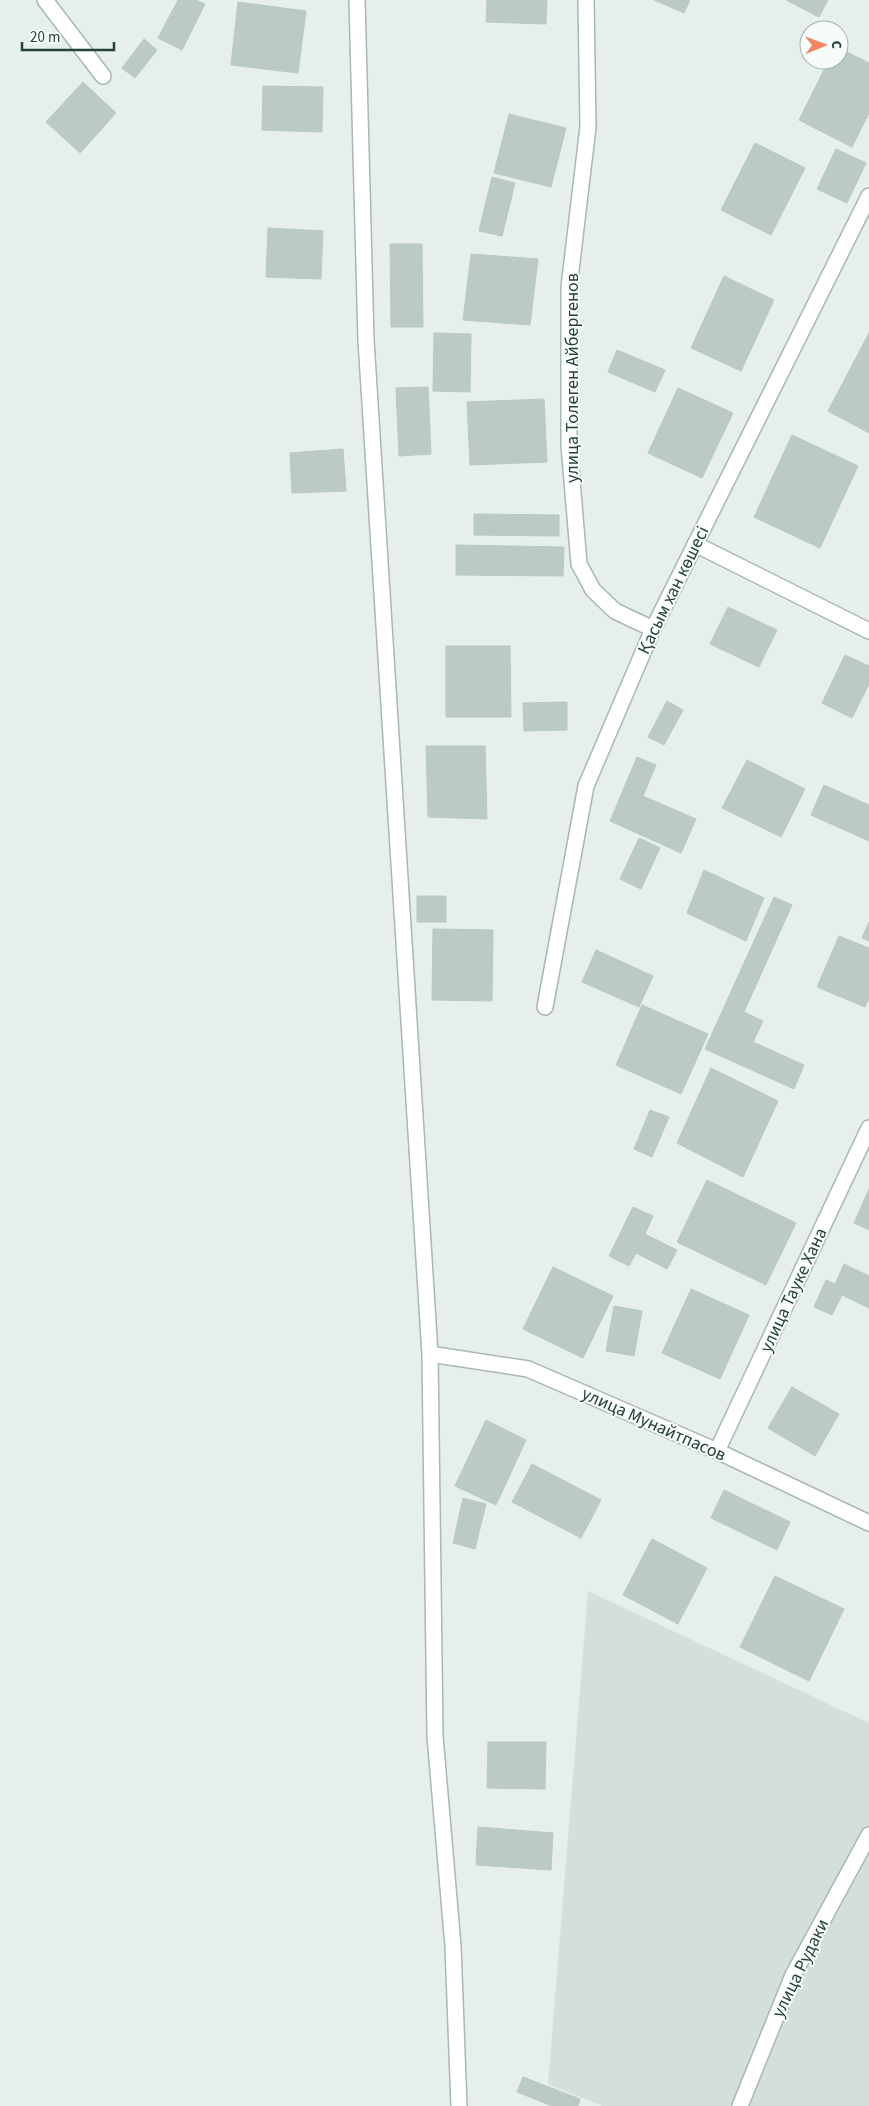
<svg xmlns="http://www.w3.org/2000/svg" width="869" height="2106" font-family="'Source Sans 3',sans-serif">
  <rect width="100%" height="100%" fill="#e6efeb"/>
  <path fill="#d4dfda" d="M588,1591L869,1723V2106H602L548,2084Z"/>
  <path fill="#bbcac4" stroke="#b8c9c2" d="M178,0H196L205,4L182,50L158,38Z
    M487,0H547L546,24L486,22Z
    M654,0H690L684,13Z
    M786,0H828L819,17Z
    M238,2L306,11L298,73L231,65Z
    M144,39L157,50L135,78L122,68Z
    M839,48L869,63V113L852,147L799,120L829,60H839Z
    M83,82L116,113L80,153L46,122Z
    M263,86L323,87L322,132L262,130Z
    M509,114L566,128L551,187L494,173Z
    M755,143L805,168L771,235L721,210Z
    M836,149L866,163L847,203L817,189Z
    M492,177L515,183L502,236L479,231Z
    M268,228L323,231L321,279L266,277Z
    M390,244H422L423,327H391Z
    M471,254L538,259L530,325L463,320Z
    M724,276L774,300L741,371L691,348Z
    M434,333L471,334L470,392L433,391Z
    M869,333V433L828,411Z
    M617,350L665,370L655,392L608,372Z
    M428,387L431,454L399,456L396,388Z
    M678,388L733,413L702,478L648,453Z
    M544,399L547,462L470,465L467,402Z
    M792,435L858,466L820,548L754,517Z
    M343,449L346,491L292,493L290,453Z
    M474,514L559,515V536L474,535Z
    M456,545L564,547L563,576L456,575Z
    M728,607L777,630L759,667L710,644Z
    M446,646H510L511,717H446Z
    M845,655L869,666V684L852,718L822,703Z
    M667,701L683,710L664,745L648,737Z
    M567,702V730L524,731L523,703Z
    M426,746H485L487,819L428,817Z
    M637,757L656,765L643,796L696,819L681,853L610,821Z
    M747,760L805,789L781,837L722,808Z
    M824,785L869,805V841L811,815Z
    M639,838L660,848L641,889L620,879Z
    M704,870L764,898L746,941L687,913Z
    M417,896H446V922H417Z
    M774,897L792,905L744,1012L763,1021L753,1042L804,1065L794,1089L705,1049Z
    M869,922V941L862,938Z
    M433,929L493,930L492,1001L432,1000Z
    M839,936L869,948V999L865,1007L817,987Z
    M596,950L653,976L639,1007L582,982Z
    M642,1005L708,1034L681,1094L616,1065Z
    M711,1068L778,1101L743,1177L677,1143Z
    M650,1110L669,1117L652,1157L634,1149Z
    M707,1180L796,1223L766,1285L677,1242Z
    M869,1189V1230L854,1223Z
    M633,1207L653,1216L645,1234L677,1250L667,1269L636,1253L629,1266L609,1256Z
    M844,1264L869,1276V1308L842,1295L832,1315L814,1307L826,1280L835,1284Z
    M553,1267L613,1296L583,1358L523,1329Z
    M691,1289L749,1315L720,1379L662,1353Z
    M614,1306L642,1311L634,1356L606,1351Z
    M792,1387L839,1414L815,1456L768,1428Z
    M486,1420L526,1440L496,1505L455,1486Z
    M532,1464L601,1500L581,1538L512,1502Z
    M724,1490L790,1522L777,1550L711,1518Z
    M463,1498L486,1504L475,1549L453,1543Z
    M652,1539L707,1568L678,1624L623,1595Z
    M775,1576L844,1609L809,1681L740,1647Z
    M488,1742H546L545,1789L487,1788Z
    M478,1827L553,1833L551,1870L476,1865Z
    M523,2077L580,2099L578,2106H552L517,2092Z"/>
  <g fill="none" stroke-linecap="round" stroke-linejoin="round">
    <g stroke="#a8b8b2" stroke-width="18">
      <path id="street" d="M45,0L103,76
        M357,0L366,340L430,1354L435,1736L453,1946L459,2106
        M586,0L588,127L569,287V445L579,564L593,590L615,611L653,629
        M695,544L869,631
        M545,1007L586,786L653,629L869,196
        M430,1354L528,1369L717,1451L869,1523
        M717,1451L869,1128
        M740,2106L793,1975L869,1835"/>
    </g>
    <use href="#street" stroke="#fff" stroke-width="15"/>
  </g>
  <g text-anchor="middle" stroke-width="4" stroke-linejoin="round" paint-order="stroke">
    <g font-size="18" fill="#24423a" stroke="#f7fbf9">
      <text transform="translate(572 378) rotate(-90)" y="6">улица Толеген Айбергенов</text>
      <text transform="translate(673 590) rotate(-64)" y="6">Қасым хан көшесі</text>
      <text transform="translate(793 1290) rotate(-65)" y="6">улица Тауке Хана</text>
      <text transform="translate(654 1424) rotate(24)" y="6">улица Мунайтпасов</text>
      <text transform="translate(800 1968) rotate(-64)" y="6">улица Рудаки</text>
    </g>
  </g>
  <g transform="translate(824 45) rotate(89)"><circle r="24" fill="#f7fbf9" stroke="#a3b1ad"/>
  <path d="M0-4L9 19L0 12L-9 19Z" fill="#f4845f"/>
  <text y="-8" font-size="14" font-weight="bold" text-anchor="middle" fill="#24423a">С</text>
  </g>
  <path d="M22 42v8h92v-8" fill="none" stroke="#24423a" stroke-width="2.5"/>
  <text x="30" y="42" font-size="15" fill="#24423a" stroke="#f7fbf9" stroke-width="4" paint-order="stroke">20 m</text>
</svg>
